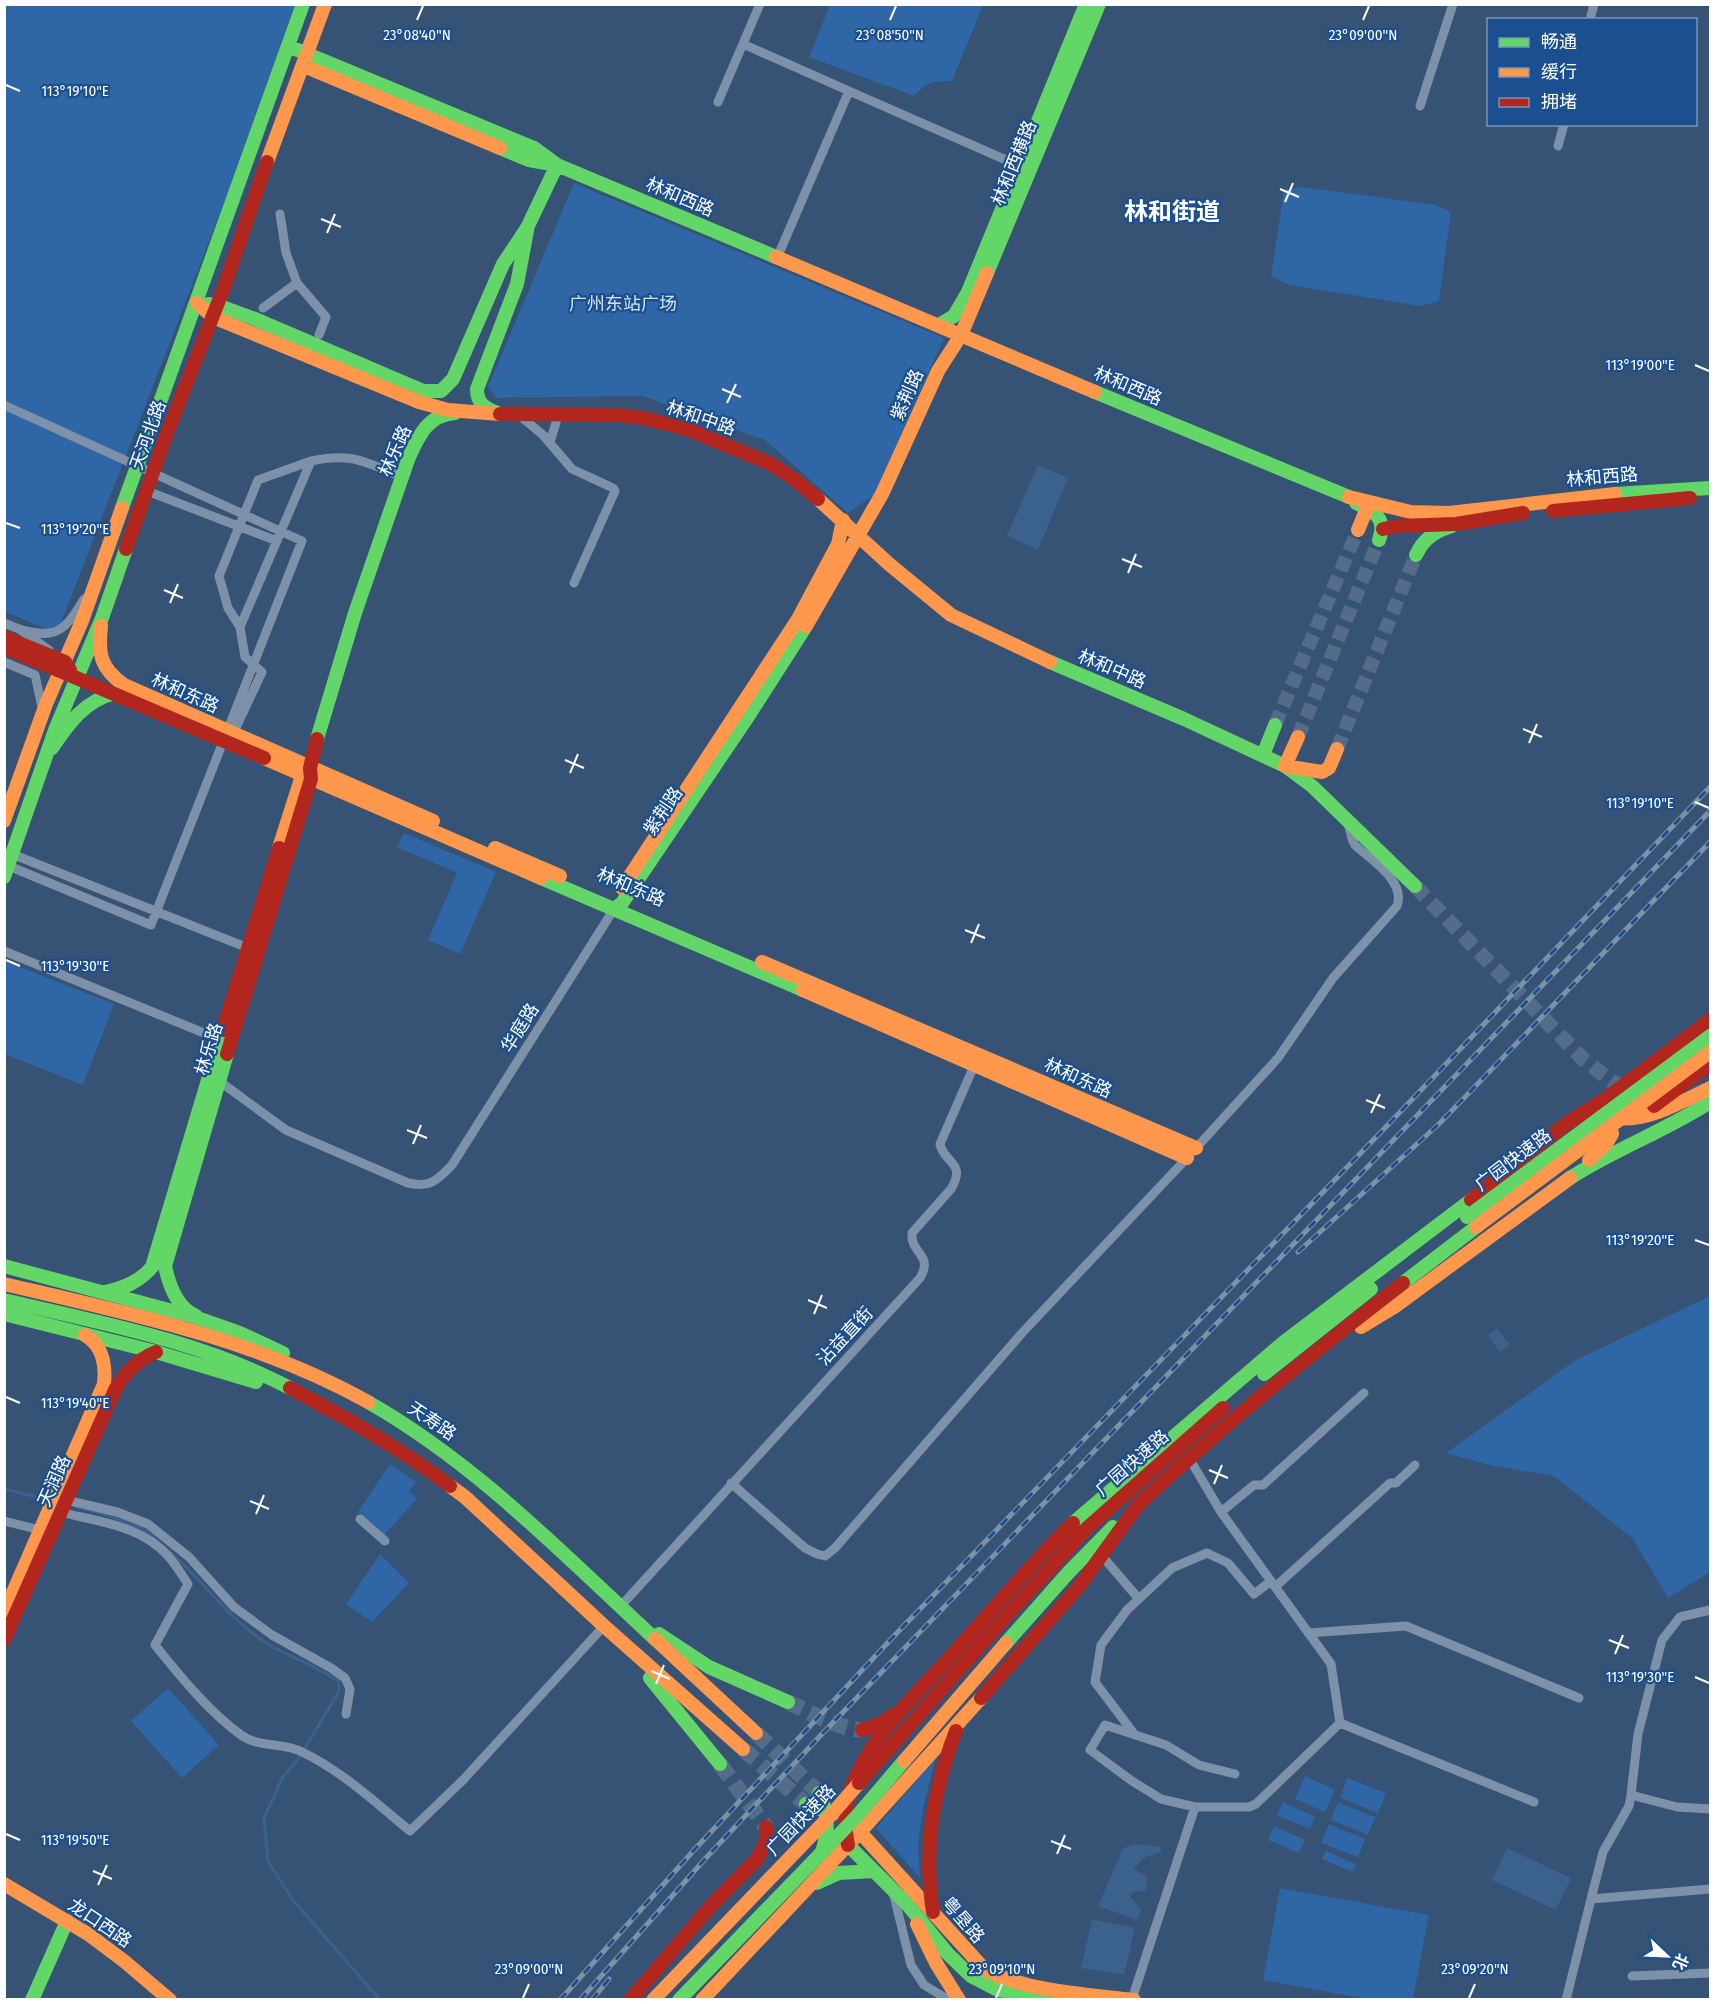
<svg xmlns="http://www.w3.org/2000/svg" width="1715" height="2004" font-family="'Fira Sans Condensed','Noto Sans SC',sans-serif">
  <rect width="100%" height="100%" fill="#365274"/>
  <path fill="#2f66a5" d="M4,5H301L57,633L5,612Z
    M830,5V4L983,5L952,81C933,81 927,82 914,96L809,57Z
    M574,183L944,338L874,495L848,513L765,440L643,396L496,398L488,387Z
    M1302,187L1436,205L1451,212L1439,301L1421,306L1289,285L1271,276L1284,190Z
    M404,833L496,872L460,954L428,940L457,873L397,847Z
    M5,961L114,1004L83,1085L5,1054Z
    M1710,1296V1572L1668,1598L1633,1539L1554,1476L1493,1466L1446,1453L1576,1360Z
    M390,1464L416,1482L409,1491L417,1499L384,1535L358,1512Z
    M380,1554L409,1583L372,1622L346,1604Z
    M168,1688L219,1745L182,1778L131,1721Z
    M935,1759L923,1809L918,1844L920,1878L876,1828Z
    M1305,1776L1335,1790L1325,1812L1295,1799Z
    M1347,1778L1386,1793L1378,1813L1340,1798Z
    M1283,1802L1315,1817L1310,1829L1277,1815Z
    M1338,1802L1375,1817L1368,1835L1331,1820Z
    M1329,1824L1365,1839L1358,1857L1321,1843Z
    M1274,1826L1305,1840L1299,1853L1268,1840Z
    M1326,1851L1356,1864L1352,1872L1322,1859Z
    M1280,1888L1429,1915L1413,1999H1367L1263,1980Z"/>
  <path fill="#3b618d" d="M1038,465L1068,478L1038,550L1007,536Z
    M1497,1328L1510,1344L1500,1352L1488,1336Z
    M1136,1844L1160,1847L1162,1852L1143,1858L1134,1869L1148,1878L1145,1892L1136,1891L1129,1895L1141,1909L1137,1920L1098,1906L1123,1848Z
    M1507,1848L1571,1878L1556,1910L1492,1880Z
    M1092,1919L1135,1928L1124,1975L1081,1968Z"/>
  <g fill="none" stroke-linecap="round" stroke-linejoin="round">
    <path stroke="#3b618d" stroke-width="3" d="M4,1489L49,1500
      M76,1507L107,1515L144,1529L160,1543
      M165,1547C201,1578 228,1619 269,1645C292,1658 317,1666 339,1682V1691L299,1758L283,1777L264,1818L268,1861L292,1899L380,2000"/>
    <path stroke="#546c89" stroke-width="14" stroke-dasharray="14 7" stroke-linecap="butt" d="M1275,725L1358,530
      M1298,737L1379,540
      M1337,749L1416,555"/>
    <path stroke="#546c89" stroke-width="15" stroke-dasharray="15 8" stroke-linecap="butt" d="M1415,886L1584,1060L1613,1082L1632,1090"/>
    <path stroke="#546c89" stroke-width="16" stroke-dasharray="16 8" stroke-linecap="butt" d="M788,1702C812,1713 836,1728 862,1730
      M756,1733L819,1793
      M743,1749L806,1804
      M720,1764L766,1827"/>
    <path stroke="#7d92a8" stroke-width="9" d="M1590,20L1594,4
      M743,44L849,91L777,258
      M849,91L1022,167
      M718,102L760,4
      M1420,106L1453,4
      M1558,146L1564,124
      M297,283L326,317L319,335
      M263,308L297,283L286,253L280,214
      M4,405L302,541L151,925L4,864
      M519,415L543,435L572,469L613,488L615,491L574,583
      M550,442L558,416
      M147,491L277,541
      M4,623L19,629L49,650
      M240,627L228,608L219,576L258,480L311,461
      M19,629C56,640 65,631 84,599
      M4,662L35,675L42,707
      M233,734L262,672L245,657L240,627L311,461C352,452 365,462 402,477
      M12,854L248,948
      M4,951L221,1040
      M215,1078L286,1130L408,1183C431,1188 437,1180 452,1165L614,909
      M1189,1458L1221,1512L1331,1664L1340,1723
      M731,1483L805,1548L817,1554L825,1556L835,1548L1022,1333L1187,1158L1278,1058L1333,978L1397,906C1406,881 1371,860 1355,845L1352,839L1348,823
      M66,1500L117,1512L148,1524L189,1557L234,1607L272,1635L331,1668L345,1678L350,1689L346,1714
      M60,1512C99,1522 141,1525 169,1557C176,1565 182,1575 188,1584L155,1645C180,1676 208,1711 241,1735C259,1748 284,1742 302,1752C342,1771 376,1803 410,1831L463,1780L604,1626
      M1221,1512L1254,1485H1263L1364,1393
      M360,1519L385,1541
      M4,1521L40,1530
      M1102,1556L1139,1599
      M1275,1587L1390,1483H1396L1415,1465
      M619,1608L920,1278C934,1254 910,1254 912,1233L951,1189C967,1162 944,1164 940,1144L977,1059
      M1308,1633L1406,1626L1579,1698
      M1135,1735L1095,1682L1101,1645L1127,1610L1172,1568L1207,1553L1228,1563L1254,1594L1271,1581
      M1631,1795L1638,1734L1662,1640L1680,1617L1710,1610
      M1195,1807L1161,1799L1132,1781L1090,1750L1105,1725L1166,1745L1199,1765L1235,1774
      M1710,1809L1677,1807L1631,1795L1629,1806L1603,1852L1591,1899L1710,1889
      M893,1892L911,1965L924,1985L949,2000
      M1632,1976L1710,1973
      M1132,1999L1195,1807H1249L1256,1804L1340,1723L1534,1802
      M1566,2000L1591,1899"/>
    <path stroke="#63d668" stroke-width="14" d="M288,46L534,148L557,165L776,257
      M987,273L1099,4
      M208,304L217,305L255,319L423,391H441L453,379L503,264L527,228L557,165L529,160L500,148
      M939,325L954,316L968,292L1086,4
      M1095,392L1349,497
      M498,413C485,408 477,404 477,389L517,284L527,231
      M1615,494L1710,488
      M1356,503C1375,512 1387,518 1379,540
      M122,508L303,4
      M1416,555C1423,539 1435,531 1452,526
      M1050,662L1184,719L1285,766L1312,786L1415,886
      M317,739L355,613L409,457C419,435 428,415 455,413
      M52,748C69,723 85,700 116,693
      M1263,755L1275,725
      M4,877L55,730L102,618L126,549
      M541,878L803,990
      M614,909L622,903L749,715L806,626
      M1570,1178C1615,1149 1665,1131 1710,1102
      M4,1266L195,1317L240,1333L283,1353
      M1403,1283L1476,1227
      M105,1292C124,1288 139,1282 152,1267L223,1030
      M4,1300C101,1323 201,1341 290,1388
      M4,1314L156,1352L256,1382
      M196,1316C177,1308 169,1285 165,1266L227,1054
      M1264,1374L1371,1289
      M368,1402C477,1464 564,1555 655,1639
      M1073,1523L1284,1342L1471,1200
      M659,1634L709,1667L788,1702
      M1006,1643L1068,1573L1113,1527
      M650,1678L720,1764
      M819,1793C829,1815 829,1832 821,1855
      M806,1804L833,1814
      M848,1845L907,1904L948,1954L971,1976L998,1990L1057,2000
      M817,1883L839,1873L874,1871
      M32,2000L67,1921"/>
    <path stroke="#ff974d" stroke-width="14" d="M304,66L500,148
      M267,162L325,4
      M776,257L1095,392
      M197,303L213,317L419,402L448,410L500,414
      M1349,497L1411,512L1449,513L1615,494
      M818,499L889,564L951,615L1050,662
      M1358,530L1367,508
      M101,626C98,654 100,668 124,685L433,821
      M806,626L882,494L938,371L961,335L987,273
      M1298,737L1285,766L1322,772L1329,768L1337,749
      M264,758L541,878
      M4,821L46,704L82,621L122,508
      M279,848L302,776L306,771
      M495,848L560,876
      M622,888L798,619L838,544L843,520
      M762,962L1196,1148
      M803,990L1187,1158
      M1615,1118C1648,1122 1681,1102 1710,1088
      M1589,1160L1606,1144L1612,1134L1610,1125L1600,1121
      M4,1284C128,1313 256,1339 368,1402
      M1361,1327L1394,1307L1570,1178
      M450,1486L465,1497L604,1626L743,1749
      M4,1613L104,1384C106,1364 103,1346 85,1335
      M655,1639L756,1733
      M860,1832L985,1970C1031,1992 1084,1994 1134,2000
      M4,1884L88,1934L124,1961L170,2000
      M917,1924L936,1963L959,2000
      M702,2000L860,1832L981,1698"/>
    <path stroke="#b3261e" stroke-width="14" d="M500,414L617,415L643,418L690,430L771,464L794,479L818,499
      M1553,511L1690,498
      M1383,529L1398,526L1456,524L1523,513
      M126,549L164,441L223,290L267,162
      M4,637L65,662L70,670
      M4,647L264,758
      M223,1030L279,848
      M227,1054L311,779L310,768L317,739
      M1654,1106L1710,1064
      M1471,1200L1566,1124L1604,1100L1710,1020
      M290,1388C346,1418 400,1448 450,1486
      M1181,1466C1252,1401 1327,1342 1403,1283
      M992,1632L1086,1529L1223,1408
      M4,1640L115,1390C125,1372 137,1360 156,1352
      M981,1698L1080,1585L1138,1505L1189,1458
      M862,1730L880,1724L893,1715
      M848,1845C843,1822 845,1800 855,1779C876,1730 918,1693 953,1654C993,1610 1030,1565 1073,1523
      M933,1912C923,1849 933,1791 956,1731
      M630,2000L710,1907L757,1859L766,1842V1827"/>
    <g stroke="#7e92a7" stroke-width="5">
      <path id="rail" d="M1298,1252L1440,1123L1710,842
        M560,2000L695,1849L894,1636L1382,1131L1710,787
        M580,2000L705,1859L821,1735L1710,811
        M592,2000L609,1979"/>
    </g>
    <use href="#rail" stroke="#1b4f8f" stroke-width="3" stroke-dasharray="9" stroke-linecap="butt"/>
    <path stroke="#63d668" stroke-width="14" d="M1467,1217L1710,1036
      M679,2000L857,1816L904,1761"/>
    <path stroke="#ff974d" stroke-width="14" d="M1476,1227L1710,1052
      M904,1761L1006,1643
      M653,2000L831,1815L859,1783"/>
    <path stroke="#b3261e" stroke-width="14" d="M859,1783L992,1632"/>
  </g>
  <path fill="none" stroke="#fff" stroke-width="2" d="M417,20L423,6M890,20L896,6M1363,20L1369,6M6,85L20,91M1280,189L1299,197M1285,202L1293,183M321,219L341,227M327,233L335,214M1695,365L1709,371M722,389L741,397M727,403L736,384M6,523L20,528M1122,559L1142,567M1128,573L1136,554M164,590L183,598M170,603L178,584M1523,729L1542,737M1529,743L1537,724M565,760L584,768M570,773L578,754M1695,802L1709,808M965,930L985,938M971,943L979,924M6,960L20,966M1366,1100L1385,1108M1371,1113L1380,1094M407,1130L427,1138M413,1144L421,1125M1695,1240L1709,1245M808,1300L827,1308M814,1314L822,1295M6,1397L20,1403M1209,1470L1228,1478M1214,1484L1222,1465M250,1501L269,1509M256,1514L264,1495M1609,1640L1629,1648M1615,1654L1623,1635M651,1671L670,1679M1695,1677L1709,1683M656,1684L664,1665M6,1834L20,1840M1051,1841L1071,1849M1057,1854L1065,1835M93,1871L112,1879M98,1885L107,1865M523,1998L529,1984M996,1998L1002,1984M1469,1998L1475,1984"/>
  <g text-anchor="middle" stroke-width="4.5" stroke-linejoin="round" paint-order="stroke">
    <g font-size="18" fill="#fff" stroke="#1b4f8f">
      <text transform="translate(1014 163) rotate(-68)" y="6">林和西横路</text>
      <text transform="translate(680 197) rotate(23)" y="6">林和西路</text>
      <text transform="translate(1128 386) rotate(23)" y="6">林和西路</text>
      <text transform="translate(907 395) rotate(-66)" y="6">紫荆路</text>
      <text transform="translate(701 418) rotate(19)" y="6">林和中路</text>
      <text transform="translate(148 435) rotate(-70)" y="6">天河北路</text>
      <text transform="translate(395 451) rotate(-66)" y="6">林乐路</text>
      <text transform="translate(1602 477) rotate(-5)" y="6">林和西路</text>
      <text transform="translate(1112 669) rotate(23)" y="6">林和中路</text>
      <text transform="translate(185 693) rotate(24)" y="6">林和东路</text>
      <text transform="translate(663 811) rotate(-56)" y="6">紫荆路</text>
      <text transform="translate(631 887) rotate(23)" y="6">林和东路</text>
      <text transform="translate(520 1028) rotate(-58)" y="6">华庭路</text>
      <text transform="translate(209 1049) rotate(-73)" y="6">林乐路</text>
      <text transform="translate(1078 1078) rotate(24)" y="6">林和东路</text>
      <text transform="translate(1513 1160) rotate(-37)" y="6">广园快速路</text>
      <text transform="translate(845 1336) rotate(-47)" y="6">沾益直街</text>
      <text transform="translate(432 1421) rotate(34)" y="6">天寿路</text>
      <text transform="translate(1132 1463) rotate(-41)" y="6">广园快速路</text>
      <text transform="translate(54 1481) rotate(-66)" y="6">天润路</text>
      <text transform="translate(801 1820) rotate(-46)" y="6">广园快速路</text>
      <text transform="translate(963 1920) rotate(49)" y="6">粤垦路</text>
      <text transform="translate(100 1923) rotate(34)" y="6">龙口西路</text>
    </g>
    <g font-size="18" fill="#cfe3fa" stroke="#1b4f8f">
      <text x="623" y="310">广州东站广场</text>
    </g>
    <g font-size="24" font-weight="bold" fill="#fff" stroke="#1b4f8f">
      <text x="1172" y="220">林和街道</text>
    </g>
  </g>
  <g font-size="15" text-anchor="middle" fill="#fff" stroke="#1b4f8f" stroke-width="4.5" stroke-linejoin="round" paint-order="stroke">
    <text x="417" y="40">23°08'40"N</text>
    <text x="890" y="40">23°08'50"N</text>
    <text x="1363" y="40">23°09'00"N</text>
    <text x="75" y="96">113°19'10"E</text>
    <text x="1640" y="370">113°19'00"E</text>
    <text x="75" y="534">113°19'20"E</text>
    <text x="1640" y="808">113°19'10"E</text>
    <text x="75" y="971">113°19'30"E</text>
    <text x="1640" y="1245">113°19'20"E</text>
    <text x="75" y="1408">113°19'40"E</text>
    <text x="1640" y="1682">113°19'30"E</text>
    <text x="75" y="1845">113°19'50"E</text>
    <text x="529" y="1974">23°09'00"N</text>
    <text x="1002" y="1974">23°09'10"N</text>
    <text x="1475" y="1974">23°09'20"N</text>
  </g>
  <rect width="1715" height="2004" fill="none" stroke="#ffffff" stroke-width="12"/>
  <rect x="1487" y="18" width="210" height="108" fill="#1b4f8f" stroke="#7695bc" stroke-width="1.5"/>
  <rect x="1499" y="38" width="30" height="9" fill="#63d668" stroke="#7695bc" stroke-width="1.5"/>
  <text x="1541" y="48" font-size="18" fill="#ffffff">畅通</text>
  <rect x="1499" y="68" width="30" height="9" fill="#ff974d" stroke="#7695bc" stroke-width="1.5"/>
  <text x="1541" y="78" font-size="18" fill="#ffffff">缓行</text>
  <rect x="1499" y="98" width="30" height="9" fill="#b3261e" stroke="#7695bc" stroke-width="1.5"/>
  <text x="1541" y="108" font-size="18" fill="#ffffff">拥堵</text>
  <g transform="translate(1667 1956) rotate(113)" stroke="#1b4f8f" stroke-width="4.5" paint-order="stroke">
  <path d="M0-4.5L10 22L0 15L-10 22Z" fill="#ffffff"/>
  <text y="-9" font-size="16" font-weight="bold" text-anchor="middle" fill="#ffffff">北</text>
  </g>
</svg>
